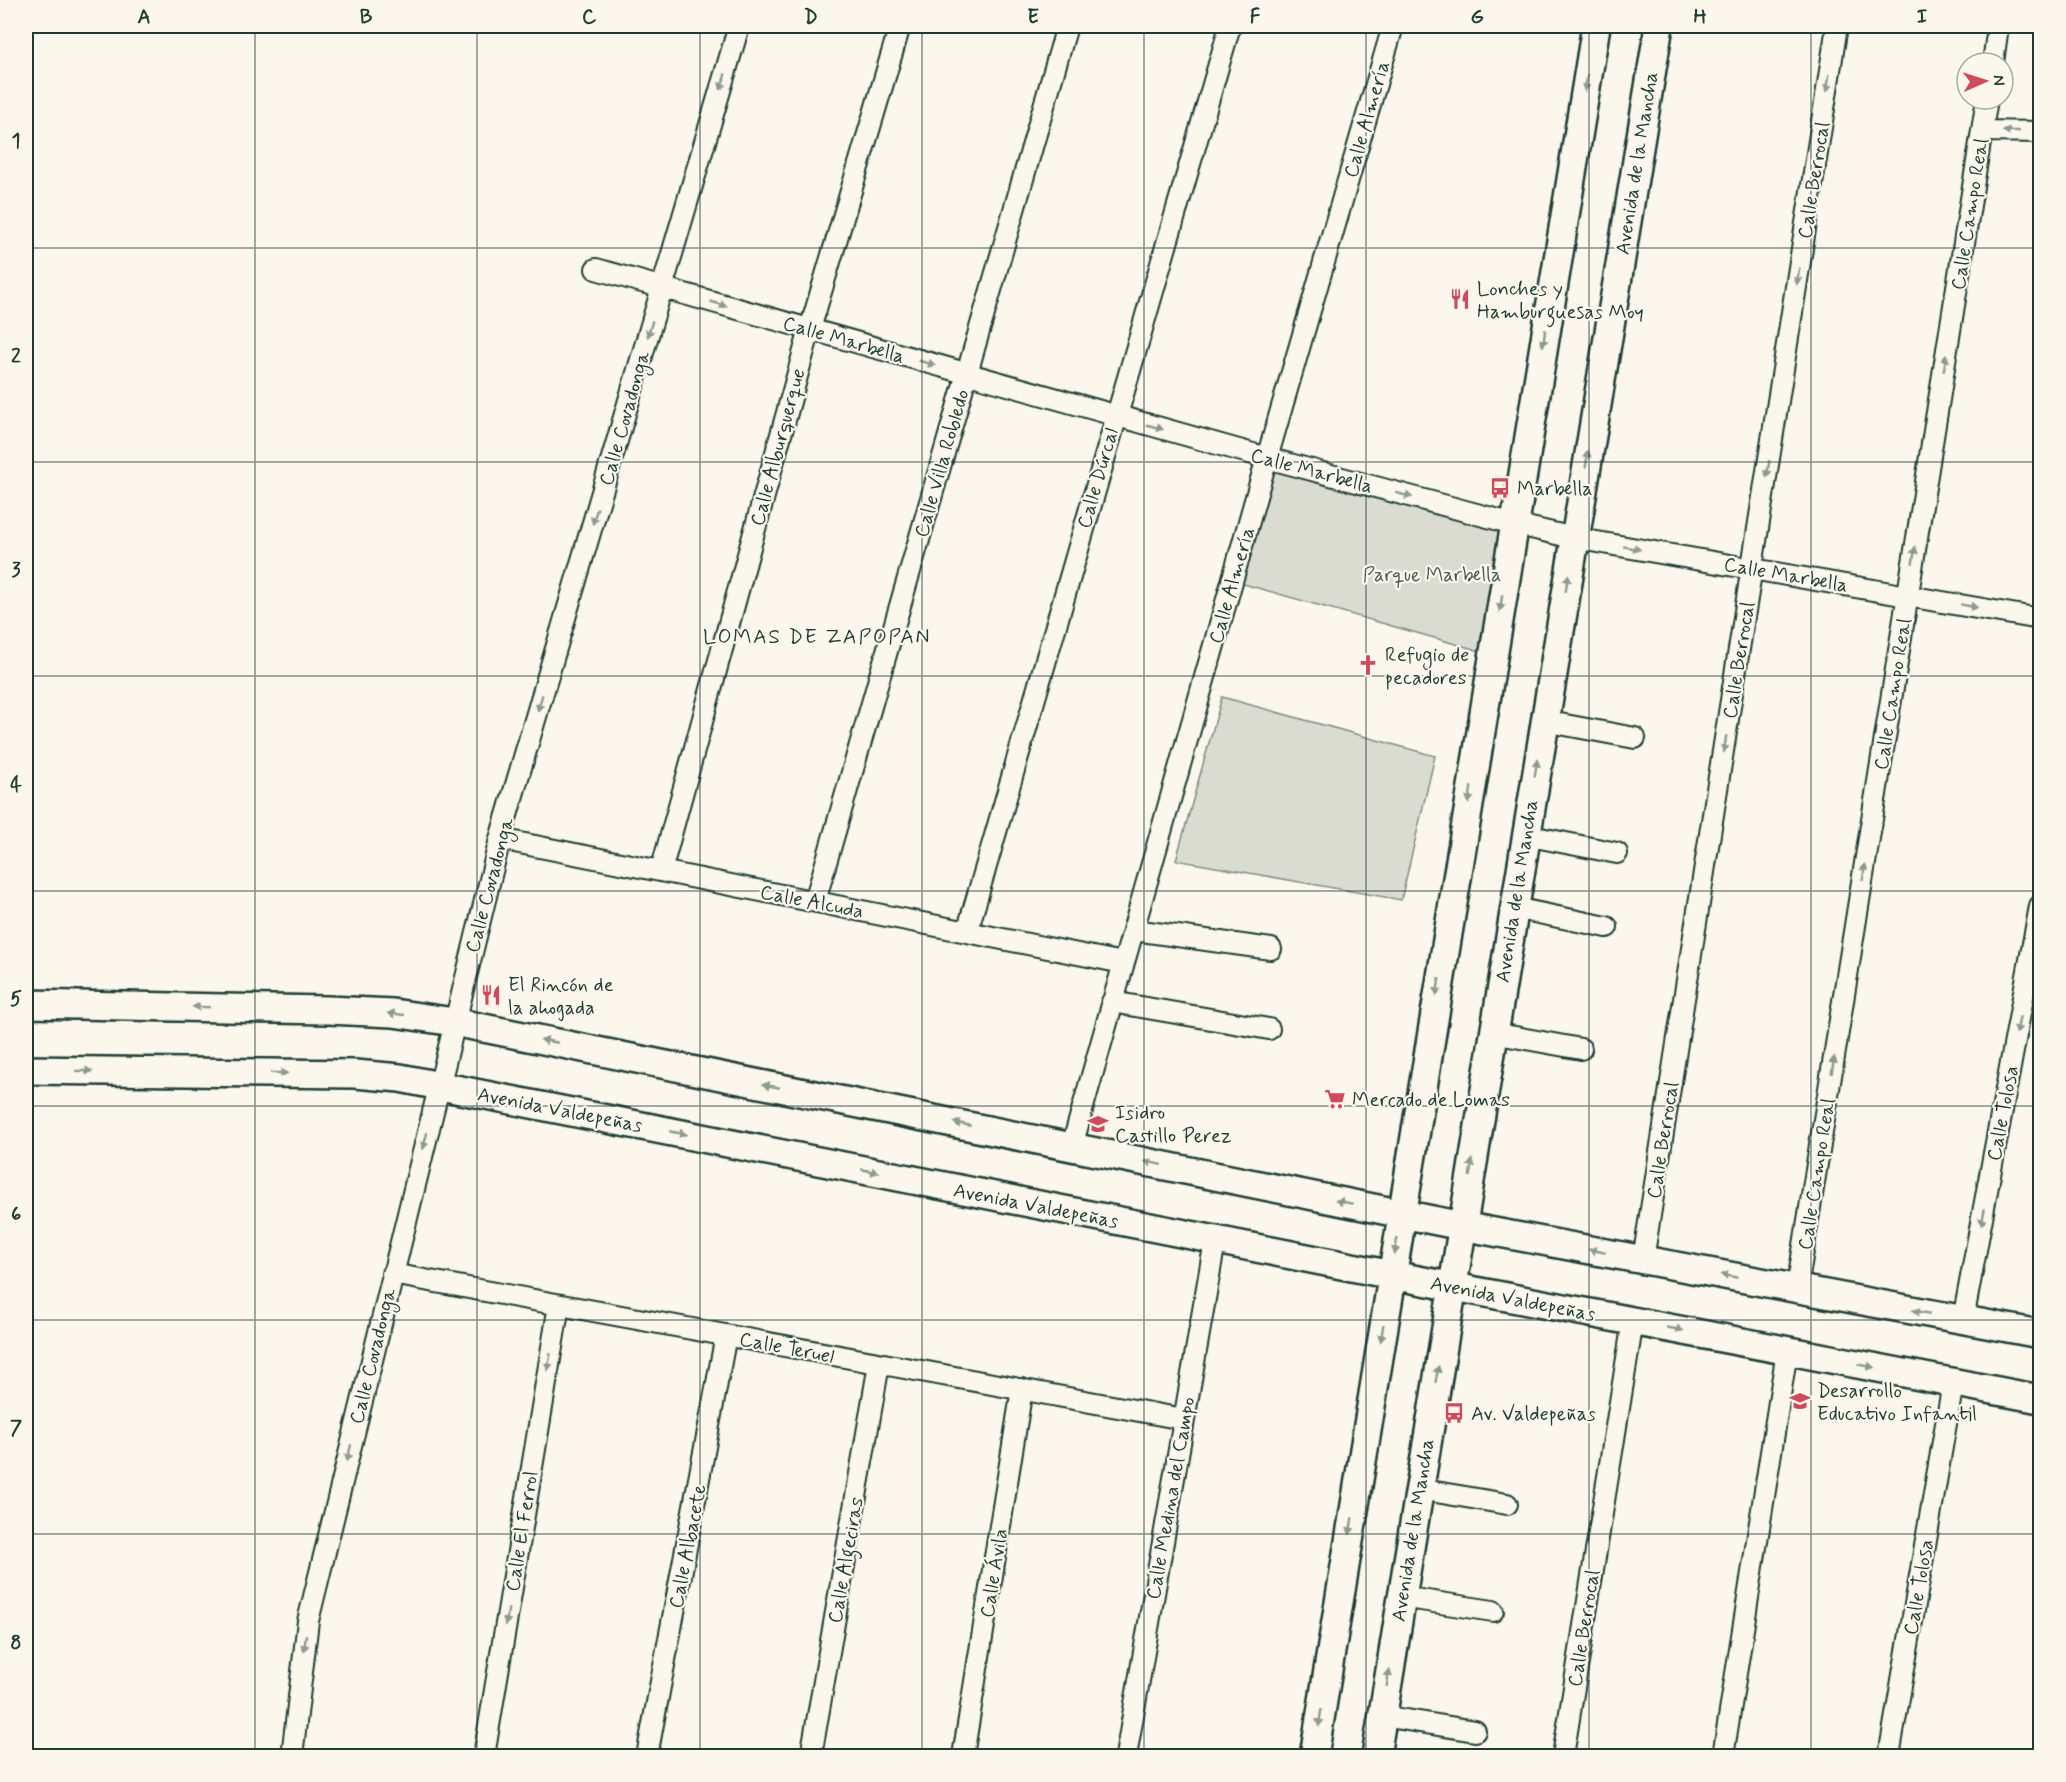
<svg xmlns="http://www.w3.org/2000/svg" width="2066" height="1782" font-family="Mynerve,sans-serif">
  <rect width="100%" height="100%" fill="#fbf7ec"/>
  <filter id="ink" filterUnits="userSpaceOnUse"><feTurbulence type="fractalNoise" baseFrequency=".0167" numOctaves="2"/><feDisplacementMap in="SourceGraphic" scale="12" xChannelSelector="R" yChannelSelector="G"/><feConvolveMatrix kernelMatrix="1 2 1 2 8 2 1 2 1" color-interpolation-filters="sRGB"/></filter>
  <g filter="url(#ink)">
    <path fill="#dbdcd1" stroke="#7d8c82" stroke-width="1.5" d="M1270,467L1504,531L1484,652L1240,583Z
      M1222,697L1435,756L1401,900L1176,860Z"/>
    <g fill="none" stroke-linecap="round" stroke-linejoin="round">
      <g stroke="#1f3d34" stroke-width="24">
        <path id="street" d="M1993,63L1998,26
          M1982,131L2040,132
          M596,269L1267,458L1514,524L1574,538L2040,619
          M1544,721L1635,738
          M1525,835L1617,853
          M500,839L1123,963
          M661,871L810,329L900,26
          M815,901L1067,26
          M1514,908L1607,927
          M1134,930L1271,949
          M967,932L1230,26
          M1112,1002L1269,1029
          M1493,1033L1581,1049
          M1072,1146L1267,458L1393,26
          M1643,1260L1837,26
          M392,1274L1183,1419
          M1797,1289L1987,99
          M1963,1320L2040,906
          M1418,1489L1507,1504
          M1401,1597L1493,1611
          M1382,1716L1475,1731
          M292,1756L308,1621L500,839L739,26
          M484,1756L559,1305
          M647,1756L726,1335
          M811,1756L879,1364
          M963,1756L1022,1389
          M1126,1756L1215,1241
          M1563,1756L1633,1321
          M1723,1756L1787,1351
          M1889,1756L1953,1383"/>
      </g>
      <g stroke="#1f3d34" stroke-width="32">
        <path id="secondary" d="M26,1004L328,1010L393,1013L454,1022L1462,1226L2040,1334
          M26,1070L355,1074L400,1078L1392,1275L2040,1399
          M1314,1756L1596,26
          M1376,1756L1659,26"/>
      </g>
      <use href="#street" stroke="#fbf7ec" stroke-width="20"/>
      <use href="#secondary" stroke="#fbf7ec" stroke-width="27"/>
    </g>
    <defs><path id="oneway-solid" d="M-6-.8H1V-3.2L6.5 0L1 3.2V.8H-6Z" transform="scale(1.5)"/></defs>
    <g fill="#8d9a90">
      <use href="#oneway-solid" transform="translate(723 82) rotate(106)"/>
      <use href="#oneway-solid" transform="translate(1586 83) rotate(99)"/>
      <use href="#oneway-solid" transform="translate(1828 83) rotate(99)"/>
      <use href="#oneway-solid" transform="translate(2011 131) rotate(-180)"/>
      <use href="#oneway-solid" transform="translate(1798 276) rotate(99)"/>
      <use href="#oneway-solid" transform="translate(719 304) rotate(16)"/>
      <use href="#oneway-solid" transform="translate(650 329) rotate(106)"/>
      <use href="#oneway-solid" transform="translate(1544 338) rotate(99)"/>
      <use href="#oneway-solid" transform="translate(927 363) rotate(16)"/>
      <use href="#oneway-solid" transform="translate(1945 363) rotate(-81)"/>
      <use href="#oneway-solid" transform="translate(1155 427) rotate(16)"/>
      <use href="#oneway-solid" transform="translate(1587 459) rotate(-81)"/>
      <use href="#oneway-solid" transform="translate(1768 469) rotate(99)"/>
      <use href="#oneway-solid" transform="translate(1404 495) rotate(15)"/>
      <use href="#oneway-solid" transform="translate(595 516) rotate(106)"/>
      <use href="#oneway-solid" transform="translate(1632 548) rotate(10)"/>
      <use href="#oneway-solid" transform="translate(1914 555) rotate(-81)"/>
      <use href="#oneway-solid" transform="translate(1567 583) rotate(-81)"/>
      <use href="#oneway-solid" transform="translate(1501 603) rotate(99)"/>
      <use href="#oneway-solid" transform="translate(1969 606) rotate(10)"/>
      <use href="#oneway-solid" transform="translate(540 703) rotate(106)"/>
      <use href="#oneway-solid" transform="translate(1725 744) rotate(99)"/>
      <use href="#oneway-solid" transform="translate(1536 768) rotate(-81)"/>
      <use href="#oneway-solid" transform="translate(1470 795) rotate(99)"/>
      <use href="#oneway-solid" transform="translate(1864 872) rotate(-81)"/>
      <use href="#oneway-solid" transform="translate(1438 987) rotate(99)"/>
      <use href="#oneway-solid" transform="translate(201 1007) rotate(-179)"/>
      <use href="#oneway-solid" transform="translate(396 1014) rotate(-174)"/>
      <use href="#oneway-solid" transform="translate(2018 1025) rotate(101)"/>
      <use href="#oneway-solid" transform="translate(549 1041) rotate(-169)"/>
      <use href="#oneway-solid" transform="translate(1833 1065) rotate(-81)"/>
      <use href="#oneway-solid" transform="translate(84 1071) rotate(1)"/>
      <use href="#oneway-solid" transform="translate(279 1073) rotate(1)"/>
      <use href="#oneway-solid" transform="translate(771 1086) rotate(-169)"/>
      <use href="#oneway-solid" transform="translate(962 1124) rotate(-169)"/>
      <use href="#oneway-solid" transform="translate(678 1133) rotate(11)"/>
      <use href="#oneway-solid" transform="translate(425 1141) rotate(104)"/>
      <use href="#oneway-solid" transform="translate(1153 1163) rotate(-168)"/>
      <use href="#oneway-solid" transform="translate(1471 1168) rotate(-81)"/>
      <use href="#oneway-solid" transform="translate(870 1171) rotate(11)"/>
      <use href="#oneway-solid" transform="translate(1344 1202) rotate(-168)"/>
      <use href="#oneway-solid" transform="translate(1983 1217) rotate(101)"/>
      <use href="#oneway-solid" transform="translate(1396 1246) rotate(99)"/>
      <use href="#oneway-solid" transform="translate(1597 1251) rotate(-169)"/>
      <use href="#oneway-solid" transform="translate(1729 1276) rotate(-169)"/>
      <use href="#oneway-solid" transform="translate(1921 1312) rotate(-169)"/>
      <use href="#oneway-solid" transform="translate(1675 1329) rotate(11)"/>
      <use href="#oneway-solid" transform="translate(1382 1333) rotate(99)"/>
      <use href="#oneway-solid" transform="translate(549 1362) rotate(99)"/>
      <use href="#oneway-solid" transform="translate(1866 1366) rotate(11)"/>
      <use href="#oneway-solid" transform="translate(1437 1374) rotate(-80)"/>
      <use href="#oneway-solid" transform="translate(349 1453) rotate(104)"/>
      <use href="#oneway-solid" transform="translate(1351 1526) rotate(99)"/>
      <use href="#oneway-solid" transform="translate(507 1617) rotate(99)"/>
      <use href="#oneway-solid" transform="translate(305 1643) rotate(97)"/>
      <use href="#oneway-solid" transform="translate(1388 1678) rotate(-81)"/>
      <use href="#oneway-solid" transform="translate(1320 1718) rotate(99)"/>
    </g>
  </g>
  <path fill="none" stroke="#1f3d34" stroke-width="1.5" stroke-opacity="0.55" d="M255,26V1756M477,26V1756M700,26V1756M922,26V1756M1144,26V1756M1366,26V1756M1589,26V1756M1811,26V1756M26,248H2040M26,462H2040M26,676H2040M26,891H2040M26,1106H2040M26,1320H2040M26,1534H2040"/>
  <defs>
    <g id="restaurant-bare" transform="scale(1.62)"><path d="M-5-6h1v4h1v-4h1v4h1v-4h1v5L-1.5 .5V6h-2V.5L-5-1ZM5-6V6H3V1.5H1.5Q1.5-4 5-6Z" fill="#d1495b" stroke="#fbf7ec" stroke-width="2.5" paint-order="stroke"/></g>
    <g id="bus-bare" transform="scale(1.62)"><path d="M-5-6H5V4H4V6H2V4H-2V6H-4V4H-5ZM-3.5-4V0h7V-4ZM-3.5 1.2v1.5H-2V1.2ZM2 1.2v1.5H3.5V1.2Z" fill="#d1495b" stroke="#fbf7ec" stroke-width="2.5" paint-order="stroke"/></g>
    <g id="church-bare" transform="scale(1.62)"><path d="M-1.2-6h2.4v3.5h3.3v2.4h-3.3V6h-2.4V-.1h-3.3v-2.4h3.3Z" fill="#d1495b" stroke="#fbf7ec" stroke-width="2.5" paint-order="stroke"/></g>
    <g id="supermarket-bare" transform="scale(1.62)"><path d="M-6-5.5h2.5l.6 2H6L4.5 2H-2.5L-4.4-4H-6ZM-1.5 3.2a1.3 1.3 0 1 0 .1 0ZM3 3.2a1.3 1.3 0 1 0 .1 0Z" fill="#d1495b" stroke="#fbf7ec" stroke-width="2.5" paint-order="stroke"/></g>
    <g id="school-bare" transform="scale(1.62)"><path d="M0-5L7-2L0 1L-7-2ZM-4 1L0 2.5L4 1V4Q0 6-4 4Z" fill="#d1495b" stroke="#fbf7ec" stroke-width="2.5" paint-order="stroke"/></g>
  </defs>
  <g fill-rule="evenodd">
    <use href="#restaurant-bare" x="1460" y="299"/>
    <use href="#bus-bare" x="1500" y="488"/>
    <use href="#church-bare" x="1368" y="665"/>
    <use href="#restaurant-bare" x="491" y="995"/>
    <use href="#supermarket-bare" x="1335" y="1099"/>
    <use href="#school-bare" x="1098" y="1124"/>
    <use href="#school-bare" x="1800" y="1401"/>
    <use href="#bus-bare" x="1454" y="1413"/>
  </g>
  <g text-anchor="middle" stroke-width="4.5" stroke-linejoin="round" paint-order="stroke">
    <g font-size="20" fill="#1f3d34" stroke="#fbf7ec">
      <text transform="translate(1366 119) rotate(-74)" y="7">Calle Almería</text>
      <text transform="translate(1636 163) rotate(-81)" y="7">Avenida de la Mancha</text>
      <text transform="translate(1813 180) rotate(-81)" y="7">Calle Berrocal</text>
      <text transform="translate(1969 214) rotate(-81)" y="7">Calle Campo Real</text>
      <text transform="translate(844 339) rotate(16)" y="7">Calle Marbella</text>
      <text transform="translate(624 418) rotate(-74)" y="7">Calle Covadonga</text>
      <text transform="translate(777 447) rotate(-75)" y="7">Calle Alburquerque</text>
      <text transform="translate(941 463) rotate(-74)" y="7">Calle Villa Robledo</text>
      <text transform="translate(1312 470) rotate(15)" y="7">Calle Marbella</text>
      <text transform="translate(1097 478) rotate(-74)" y="7">Calle Dúrcal</text>
      <text transform="translate(1786 574) rotate(10)" y="7">Calle Marbella</text>
      <text transform="translate(1231 585) rotate(-74)" y="7">Calle Almería</text>
      <text transform="translate(1738 660) rotate(-81)" y="7">Calle Berrocal</text>
      <text transform="translate(1892 694) rotate(-81)" y="7">Calle Campo Real</text>
      <text transform="translate(489 885) rotate(-75)" y="7">Calle Covadonga</text>
      <text transform="translate(1516 891) rotate(-81)" y="7">Avenida de la Mancha</text>
      <text transform="translate(812 901) rotate(11)" y="7">Calle Alcuda</text>
      <text transform="translate(560 1109) rotate(11)" y="7">Avenida Valdepeñas</text>
      <text transform="translate(2002 1113) rotate(-79)" y="7">Calle Tolosa</text>
      <text transform="translate(1662 1140) rotate(-81)" y="7">Calle Berrocal</text>
      <text transform="translate(1816 1174) rotate(-81)" y="7">Calle Campo Real</text>
      <text transform="translate(1036 1205) rotate(11)" y="7">Avenida Valdepeñas</text>
      <text transform="translate(1513 1298) rotate(11)" y="7">Avenida Valdepeñas</text>
      <text transform="translate(787 1347) rotate(11)" y="7">Calle Teruel</text>
      <text transform="translate(372 1356) rotate(-76)" y="7">Calle Covadonga</text>
      <text transform="translate(1170 1498) rotate(-80)" y="7">Calle Medina del Campo</text>
      <text transform="translate(1412 1530) rotate(-81)" y="7">Avenida de la Mancha</text>
      <text transform="translate(521 1531) rotate(-81)" y="7">Calle El Ferrol</text>
      <text transform="translate(687 1546) rotate(-79)" y="7">Calle Albacete</text>
      <text transform="translate(845 1560) rotate(-80)" y="7">Calle Algeciras</text>
      <text transform="translate(993 1573) rotate(-81)" y="7">Calle Ávila</text>
      <text transform="translate(1918 1587) rotate(-80)" y="7">Calle Tolosa</text>
      <text transform="translate(1583 1628) rotate(-81)" y="7">Calle Berrocal</text>
    </g>
    <g font-size="20" fill="#1f3d34" stroke="#fbf7ec" text-anchor="start">
      <text x="1477" y="295">Lonches y<tspan x="1477" dy="23">Hamburguesas Moy</tspan></text>
      <text x="1517" y="495">Marbella</text>
      <text x="1385" y="661">Refugio de<tspan x="1385" dy="23">pecadores</tspan></text>
      <text x="508" y="991">El Rincón de<tspan x="508" dy="23">la ahogada</tspan></text>
      <text x="1352" y="1106">Mercado de Lomas</text>
      <text x="1115" y="1119">Isidro<tspan x="1115" dy="23">Castillo Perez</tspan></text>
      <text x="1817" y="1397">Desarrollo<tspan x="1817" dy="23">Educativo Infantil</tspan></text>
      <text x="1471" y="1420">Av. Valdepeñas</text>
    </g>
    <g font-size="20" fill="#455d53" stroke="#fbf7ec">
      <text x="1432" y="581">Parque Marbella</text>
    </g>
    <g font-size="21" letter-spacing="1.5" fill="#1f3d34" stroke="#fbf7ec">
      <text x="817" y="643">LOMAS DE ZAPOPAN</text>
    </g>
  </g>
  <rect width="2066" height="1782" fill="none" stroke="#fbf7ec" stroke-width="66"/>
  <g transform="translate(1985 81) rotate(87)"><circle r="28" fill="#fbf7ec" stroke="#a3ada2" stroke-width="1.5"/>
  <path d="M0-4.5L10 22L0 15L-10 22Z" fill="#d1495b"/>
  <text y="-9" font-size="16" font-weight="bold" text-anchor="middle" fill="#1f3d34">N</text>
  </g>
  <rect x="33" y="33" width="2000" height="1716" fill="none" stroke="#1f3d34" stroke-width="2"/>
  <g font-size="20" text-anchor="middle" font-weight="bold" fill="#1f3d34">
    <text x="144" y="23">A</text>
    <text x="366" y="23">B</text>
    <text x="589" y="23">C</text>
    <text x="811" y="23">D</text>
    <text x="1033" y="23">E</text>
    <text x="1255" y="23">F</text>
    <text x="1477" y="23">G</text>
    <text x="1700" y="23">H</text>
    <text x="1922" y="23">I</text>
    <text x="16" y="147">1</text>
    <text x="16" y="362">2</text>
    <text x="16" y="576">3</text>
    <text x="16" y="791">4</text>
    <text x="16" y="1005">5</text>
    <text x="16" y="1220">6</text>
    <text x="16" y="1434">7</text>
    <text x="16" y="1649">8</text>
  </g>
</svg>
